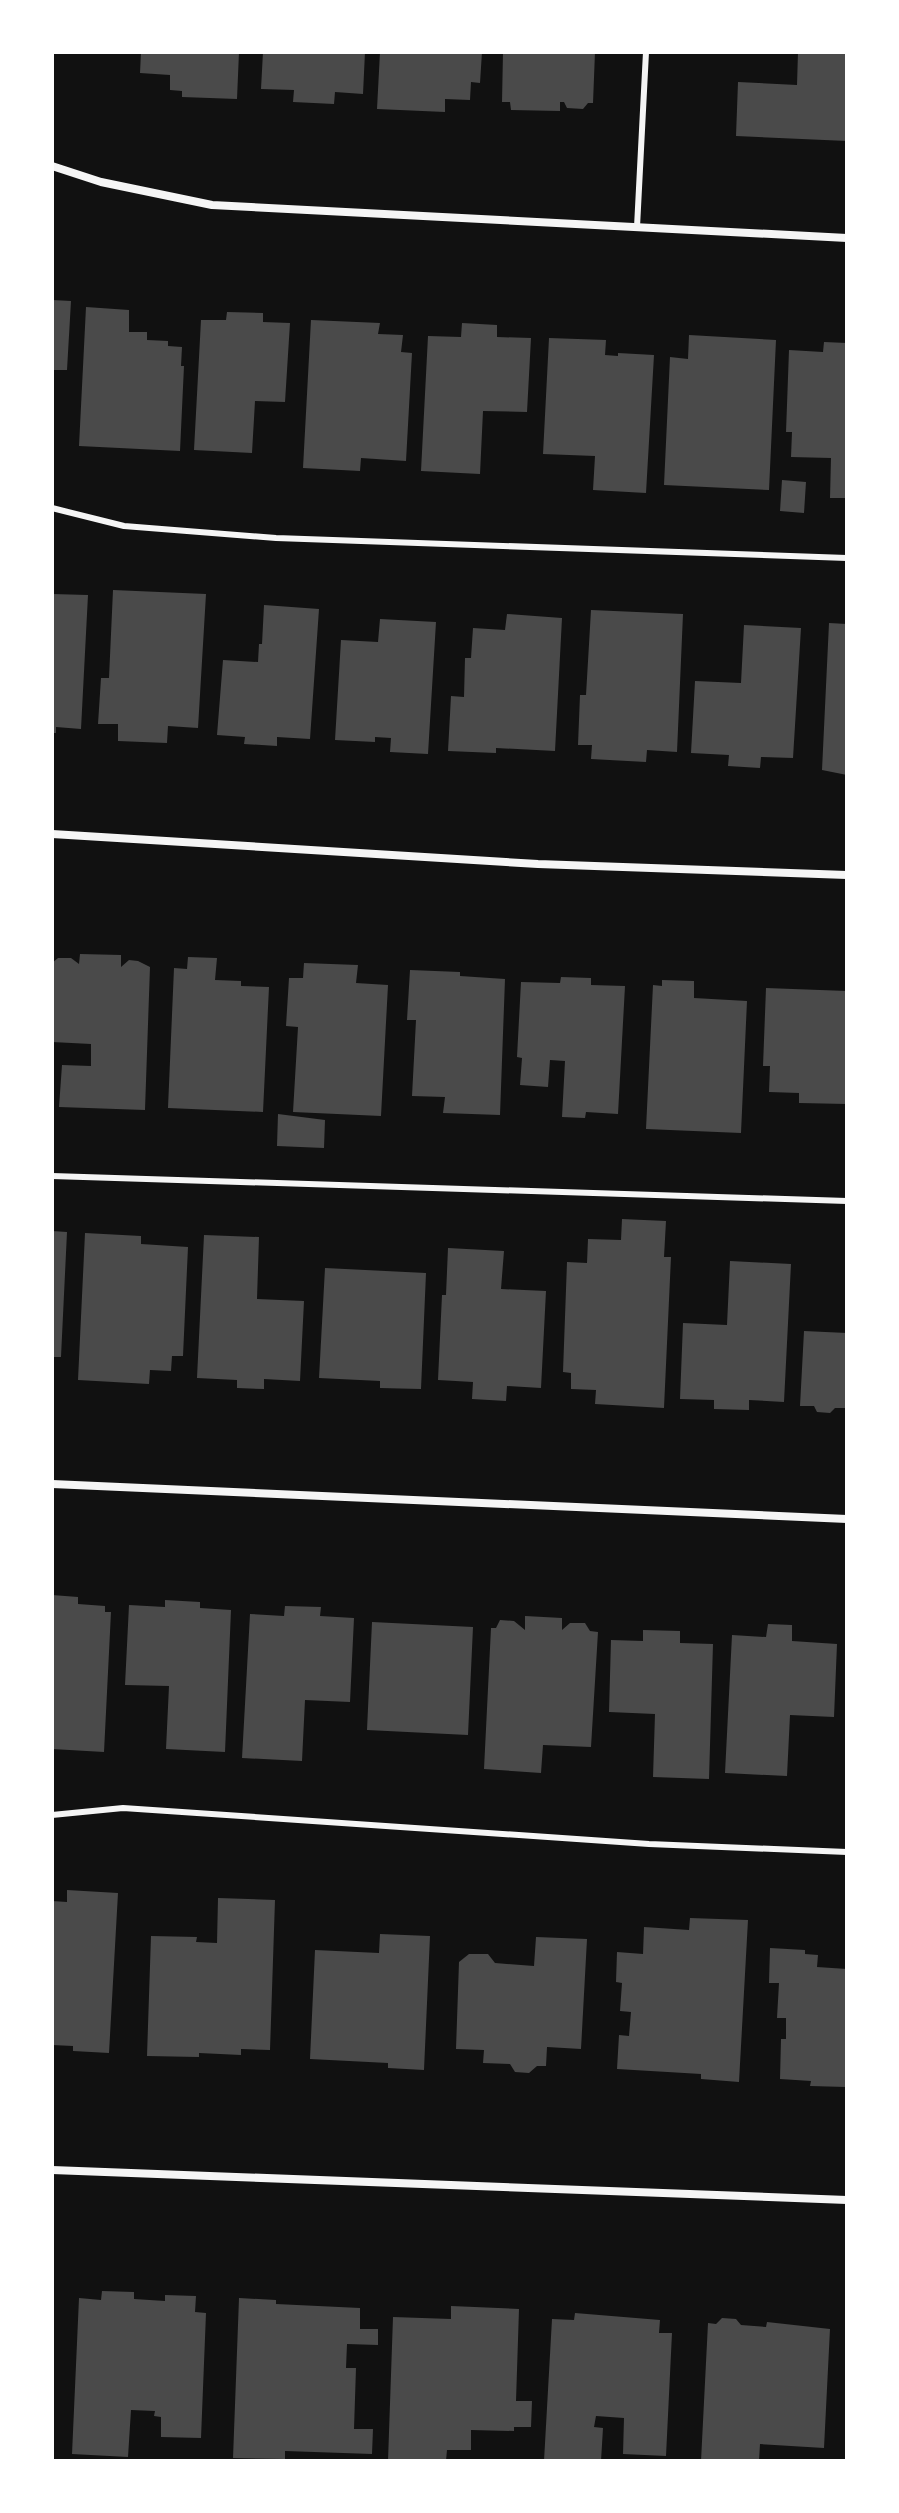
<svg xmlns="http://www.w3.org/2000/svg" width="899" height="2513" font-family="Helvetica,sans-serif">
  <rect width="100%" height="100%" fill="#111"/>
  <path fill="#4a4a4a" d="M141,52H239L237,99L182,97V91L170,90V75L140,73Z
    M263,52H365L363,94L335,92L334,104L293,102L294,90L261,89Z
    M380,52H482L480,83L471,82L470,100L445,99V112L377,109Z
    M503,52H595L593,103H588L583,109L567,108L564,102H560V111L511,110L510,102H502Z
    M798,52H847V141L736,136L738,82L797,85Z
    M52,300L71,301L67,370H52Z
    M86,307L129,310V332H147V340L168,341V346L182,347L181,366H184L180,451L79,446Z
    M227,312L263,313V322L290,323L285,402L255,401L252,453L194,450L201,320H226Z
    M311,320L380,323L378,334L403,335L401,352L412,353L406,461L361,458L360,471L303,468Z
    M462,323L497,325V337L531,338L527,412L483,411L480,474L421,471L428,336L461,337Z
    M689,335L776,340L769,490L664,485L670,357L688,359Z
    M549,338L606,340L605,355L618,356V353L654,355L646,493L593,490L595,456L543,454Z
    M824,342L847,343V498H830L831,458L791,457L792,432H786L789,350L823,352Z
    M782,480L806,482L804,513L780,511Z
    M113,590L206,594L198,728L168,726L167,743L118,741V724H98L101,678H109Z
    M52,594L88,595L81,729L56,727V733H52Z
    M264,605L319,609L310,739L277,737V746L244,744L245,737L217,735L223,660L258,662L259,644H262Z
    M591,610L683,614L677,752L647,750L646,762L591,759L592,745H578L580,695H586Z
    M507,614L562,618L555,751L496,748V753L448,751L451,696L464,697L465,658H471L473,628L505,630Z
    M380,619L436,622L428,754L390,752L391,738L375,737V742L335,740L341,640L378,642Z
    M829,623L847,624V775L822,770Z
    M744,625L801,628L793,758L761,757L760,768L728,766L729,755L691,753L695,681L741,683Z
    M80,954L121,955V967L129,960L138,961L150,967L145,1110L59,1107L62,1065L91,1066V1044L52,1042V963L58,958H71L79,964Z
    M188,957L217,958L215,980L241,981V986L269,987L263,1112L168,1108L174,968L187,969Z
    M304,963L358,965L356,983L388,985L381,1116L293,1112L298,1027L286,1026L289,978H303Z
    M410,970L460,972V976L505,979L500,1115L443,1113L445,1097L412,1096L416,1020H407Z
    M561,977L591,978V985L625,986L618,1114L586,1112L585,1118L562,1117L565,1061L550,1060L548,1087L520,1085L522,1058L517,1057L521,982L560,983Z
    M662,980L694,981V998L747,1001L741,1133L646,1129L653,985L662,986Z
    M766,988L847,991V1104L799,1103V1093L769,1092L770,1066H763Z
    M278,1114L325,1120L324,1148L277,1146Z
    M622,1219L666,1221L664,1257H671L664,1408L595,1404L596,1390L571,1389V1373L563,1372L567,1262L587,1263L588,1239L621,1240Z
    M52,1231L67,1232L61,1357H52Z
    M85,1233L141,1236V1244L188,1247L183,1356H172L171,1371L150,1370L149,1384L78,1380Z
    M204,1235L259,1237L257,1299L304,1301L300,1381L264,1379V1389L237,1388V1380L197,1378Z
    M448,1248L504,1251L501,1289L546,1291L541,1388L507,1386L506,1401L472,1399L473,1382L438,1380L442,1295H446Z
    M730,1261L791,1264L784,1402L749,1400V1410L714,1409V1400L680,1399L683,1323L727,1325Z
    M325,1268L426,1273L421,1389L380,1388V1381L319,1378Z
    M804,1331L847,1333V1408H835L830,1413L817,1412L814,1406H800Z
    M52,1595L78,1597V1604L105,1606V1612H111L104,1752L52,1749Z
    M165,1600L200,1602V1608L231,1610L225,1752L166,1749L169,1686L125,1685L129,1605L165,1607Z
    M285,1606L321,1607L320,1616L354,1618L350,1702L305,1700L302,1761L242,1758L250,1614L284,1616Z
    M525,1616L562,1618V1630L570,1623H585L590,1631L598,1632L591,1747L543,1745L541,1773L484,1769L491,1628H496L500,1620L514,1621L525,1630Z
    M372,1622L473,1627L468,1735L367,1730Z
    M768,1624L792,1625V1641L837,1644L834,1717L790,1715L787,1776L725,1773L732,1635L766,1637Z
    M643,1630L680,1631V1643L713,1644L709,1779L653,1777L655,1714L609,1712L611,1640L643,1641Z
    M67,1890L118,1893L109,2053L73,2051V2046L52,2045V1901L67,1902Z
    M218,1898L275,1900L270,2050L241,2049V2055L199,2053V2057L147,2056L151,1936L197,1937L196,1942L217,1943Z
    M690,1918L748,1920L739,2082L701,2079V2074L617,2069L619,2035L629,2036L631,2012L620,2011L622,1983L616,1982L617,1952L643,1954L644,1927L689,1930Z
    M380,1934L430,1936L424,2070L388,2068V2063L310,2059L315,1950L379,1953Z
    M536,1937L587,1939L581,2049L547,2047L546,2066H537L529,2073L515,2072L510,2064L483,2063L484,2050L456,2049L459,1962L469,1954H488L495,1963L534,1966Z
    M770,1948L805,1950V1954L818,1955L817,1967L847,1969L846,2087L810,2086L811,2081L780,2079L781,2039H786V2018H777L779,1983H769Z
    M102,2291L134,2292V2299L165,2301V2295L196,2296L195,2312L206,2313L201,2438L161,2437V2417L154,2416L155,2411L131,2410L128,2457L72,2454L79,2298L101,2300Z
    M239,2298L276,2300V2304L360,2308V2329H378V2345L347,2344L346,2368H356L354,2429H373L372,2454L285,2451V2459L233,2458Z
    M451,2306L519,2309L516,2401H532L531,2427H514V2431L471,2430V2450H447L446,2461H388L393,2317L451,2319Z
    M575,2313L660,2320L659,2333H672L666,2456L623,2454L624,2418L596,2416L594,2427L603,2428L601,2461H544L552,2319L574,2320Z
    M722,2318L736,2319L741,2325L766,2327L767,2322L830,2329L824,2448L760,2444L759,2461H701L708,2323L716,2324Z"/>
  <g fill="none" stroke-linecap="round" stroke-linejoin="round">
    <path stroke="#f5f5f5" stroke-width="6" d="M637,227L646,52
      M52,508L124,526L276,538L847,558
      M52,1176L847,1201
      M52,1815L123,1808L649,1844L847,1852"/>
    <path stroke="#f5f5f5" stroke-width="8" d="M52,166L101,182L212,205L847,238
      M52,834L538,864L847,875
      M52,1484L847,1519
      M52,2170L847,2200"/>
  </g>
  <rect width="899" height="2513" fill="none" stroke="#ffffff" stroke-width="108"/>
</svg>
